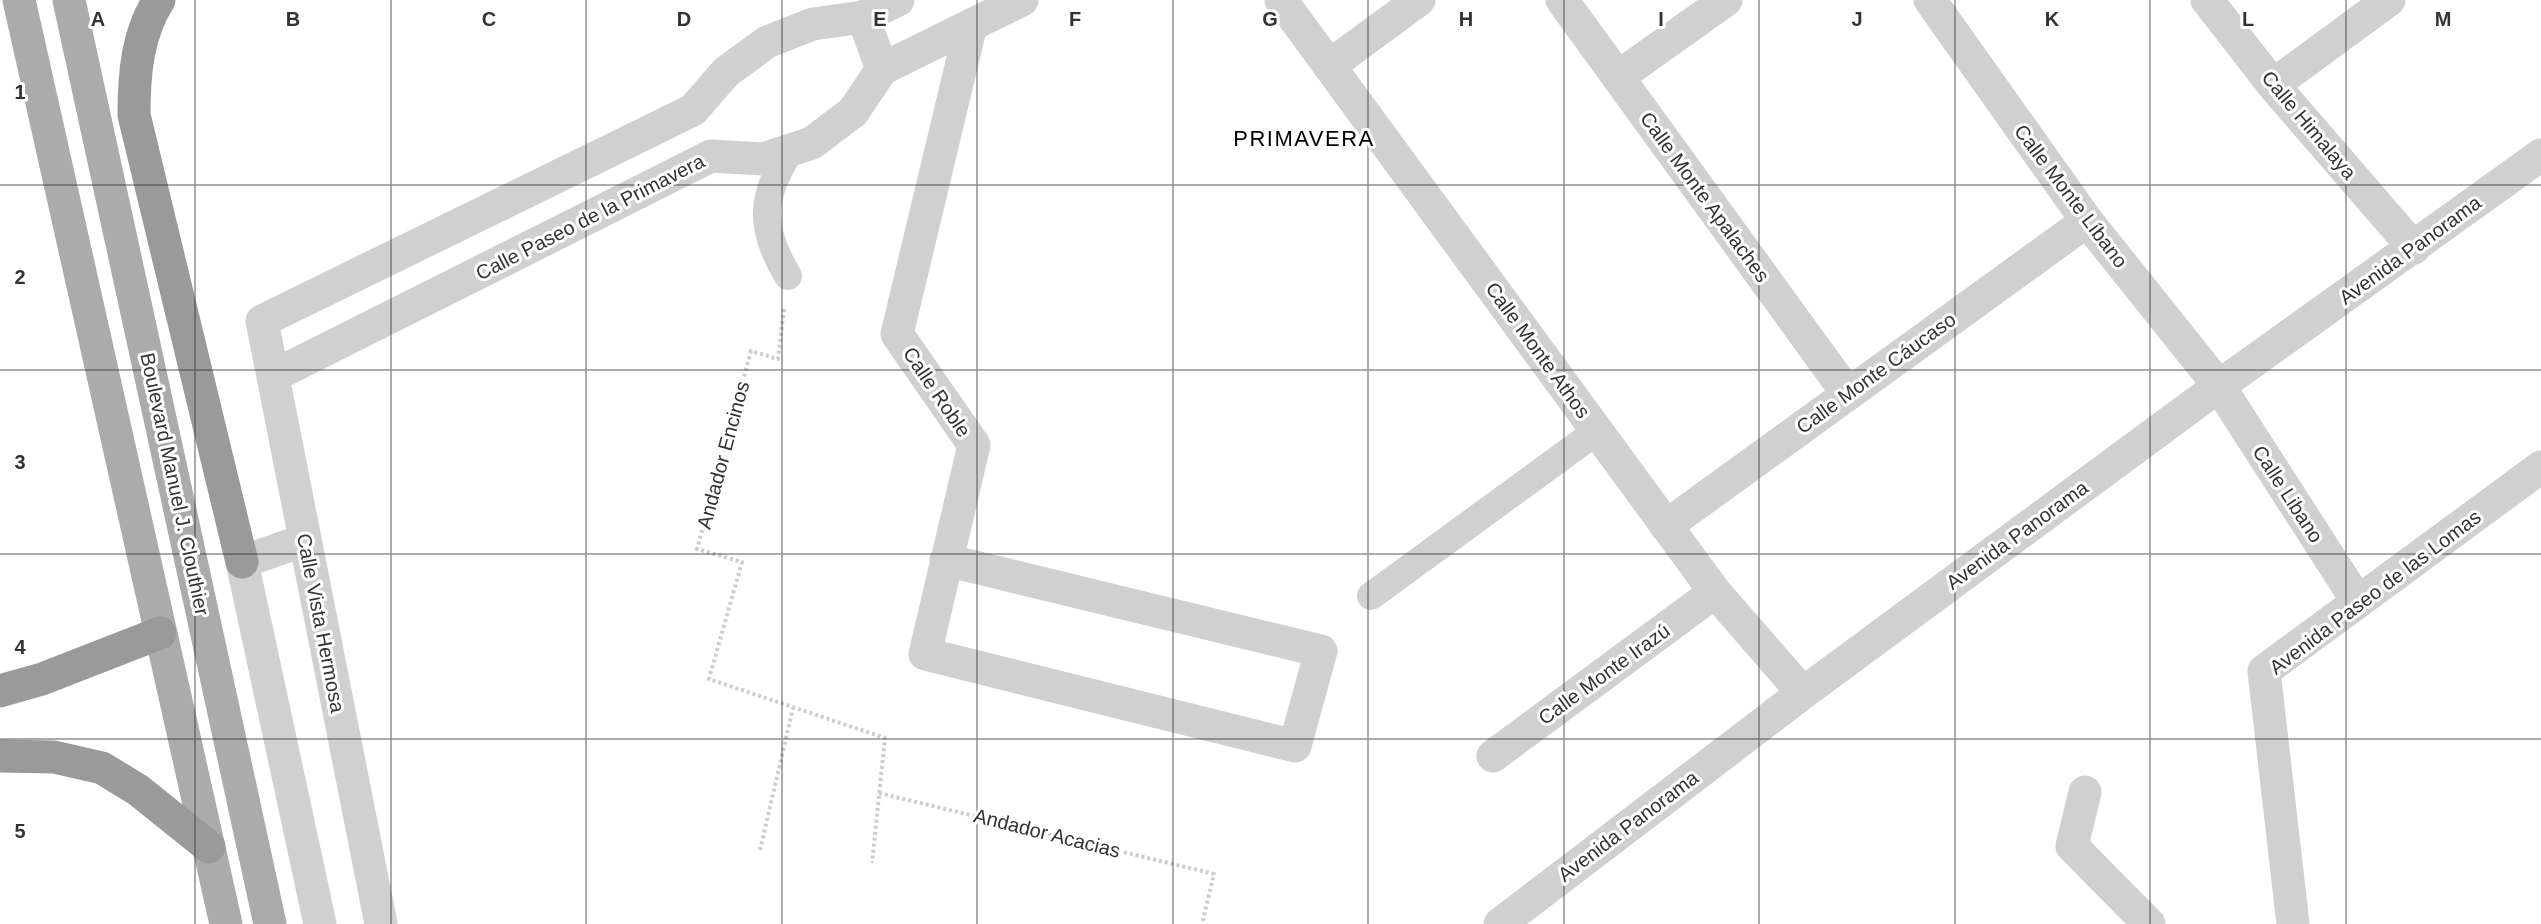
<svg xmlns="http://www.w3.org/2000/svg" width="2541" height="924" font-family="Helvetica,sans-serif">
  <rect width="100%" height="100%" fill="#fff"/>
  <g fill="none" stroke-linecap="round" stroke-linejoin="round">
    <path stroke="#cdcdcd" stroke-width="4" stroke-dasharray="3 3" stroke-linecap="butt" d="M784,309L778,359L751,351L697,549L742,562L709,679L885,738L872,863
      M879,793L1214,874L1202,924
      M760,850L793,708"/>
    <path stroke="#d0d0d0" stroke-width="28" d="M788,276C759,228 760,197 790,151
      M1371,596L1597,431"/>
    <path stroke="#d0d0d0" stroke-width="33" d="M1281,0L1715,592L1803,693
      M1562,0L1848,394
      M1930,0L2087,221L2219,386L2358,602
      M2207,0L2273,85L2414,248
      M863,17L882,69
      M1329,66L1419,0
      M1618,77L1726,0
      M2273,85L2389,0
      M273,376L711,156L763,159L812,143L853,112L882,69L1022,0
      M1666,526L2087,221
      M946,560L1321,651L1295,746L925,654L974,445L897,334L971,25
      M242,562L305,540
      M1493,756L1715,592
      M2085,792L2072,846L2149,924
      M381,924L262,321L693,110L726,72L767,42L813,24L863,17L898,0
      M1500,924L1803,693L2219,386L2541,155
      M2293,924L2264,671L2541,467"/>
    <path stroke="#d0d0d0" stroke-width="33" d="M242,562L320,924"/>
    <path stroke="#ababab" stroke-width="33" d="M19,0L226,924
      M69,0L270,924"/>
    <path stroke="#9a9a9a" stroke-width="33" d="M159,0C137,34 134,75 134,115L242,562
      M0,691L42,679L160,633
      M0,756L54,757L102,768L138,790L209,847"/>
  </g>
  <path fill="none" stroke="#333" stroke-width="1.5" stroke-opacity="0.55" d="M195,0V924M391,0V924M586,0V924M782,0V924M977,0V924M1173,0V924M1368,0V924M1564,0V924M1759,0V924M1955,0V924M2150,0V924M2346,0V924M0,185H2541M0,370H2541M0,554H2541M0,739H2541"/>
  <g text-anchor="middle" stroke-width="6" stroke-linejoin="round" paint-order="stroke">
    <g font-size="20" fill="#333" stroke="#fff">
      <text transform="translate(2309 125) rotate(50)" y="7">Calle Himalaya</text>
      <text transform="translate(2071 196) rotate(53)" y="7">Calle Monte Líbano</text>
      <text transform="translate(1705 197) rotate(54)" y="7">Calle Monte Apalaches</text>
      <text transform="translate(590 217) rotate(-27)" y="7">Calle Paseo de la Primavera</text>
      <text transform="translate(2410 250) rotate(-36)" y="7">Avenida Panorama</text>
      <text transform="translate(1538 350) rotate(54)" y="7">Calle Monte Athos</text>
      <text transform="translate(1876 373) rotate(-36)" y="7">Calle Monte Cáucaso</text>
      <text transform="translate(937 392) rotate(56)" y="7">Calle Roble</text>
      <text transform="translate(723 455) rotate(-75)" y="7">Andador Encinos</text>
      <text transform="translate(175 484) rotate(78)" y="7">Boulevard Manuel J. Clouthier</text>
      <text transform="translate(2288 494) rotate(57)" y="7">Calle Libano</text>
      <text transform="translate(2017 535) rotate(-36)" y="7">Avenida Panorama</text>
      <text transform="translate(2375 592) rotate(-37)" y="7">Avenida Paseo de las Lomas</text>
      <text transform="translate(321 623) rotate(79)" y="7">Calle Vista Hermosa</text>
      <text transform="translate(1604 674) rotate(-36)" y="7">Calle Monte Irazú</text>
      <text transform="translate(1628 826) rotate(-37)" y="7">Avenida Panorama</text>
      <text transform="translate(1047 833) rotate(14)" y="7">Andador Acacias</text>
    </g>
    <g font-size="22" letter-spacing="1.5" fill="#000" stroke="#fff">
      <text x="1304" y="146">PRIMAVERA</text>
    </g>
  </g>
  <g font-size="20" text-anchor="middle" font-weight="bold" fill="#333" stroke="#fff" stroke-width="6" stroke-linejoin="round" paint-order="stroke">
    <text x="98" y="26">A</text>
    <text x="293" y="26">B</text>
    <text x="489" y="26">C</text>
    <text x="684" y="26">D</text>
    <text x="880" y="26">E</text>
    <text x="1075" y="26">F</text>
    <text x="1270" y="26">G</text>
    <text x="1466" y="26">H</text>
    <text x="1661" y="26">I</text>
    <text x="1857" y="26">J</text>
    <text x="2052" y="26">K</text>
    <text x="2248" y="26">L</text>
    <text x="2443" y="26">M</text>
    <text x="20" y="99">1</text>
    <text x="20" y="284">2</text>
    <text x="20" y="469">3</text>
    <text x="20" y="654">4</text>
    <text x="20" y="838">5</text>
  </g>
</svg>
